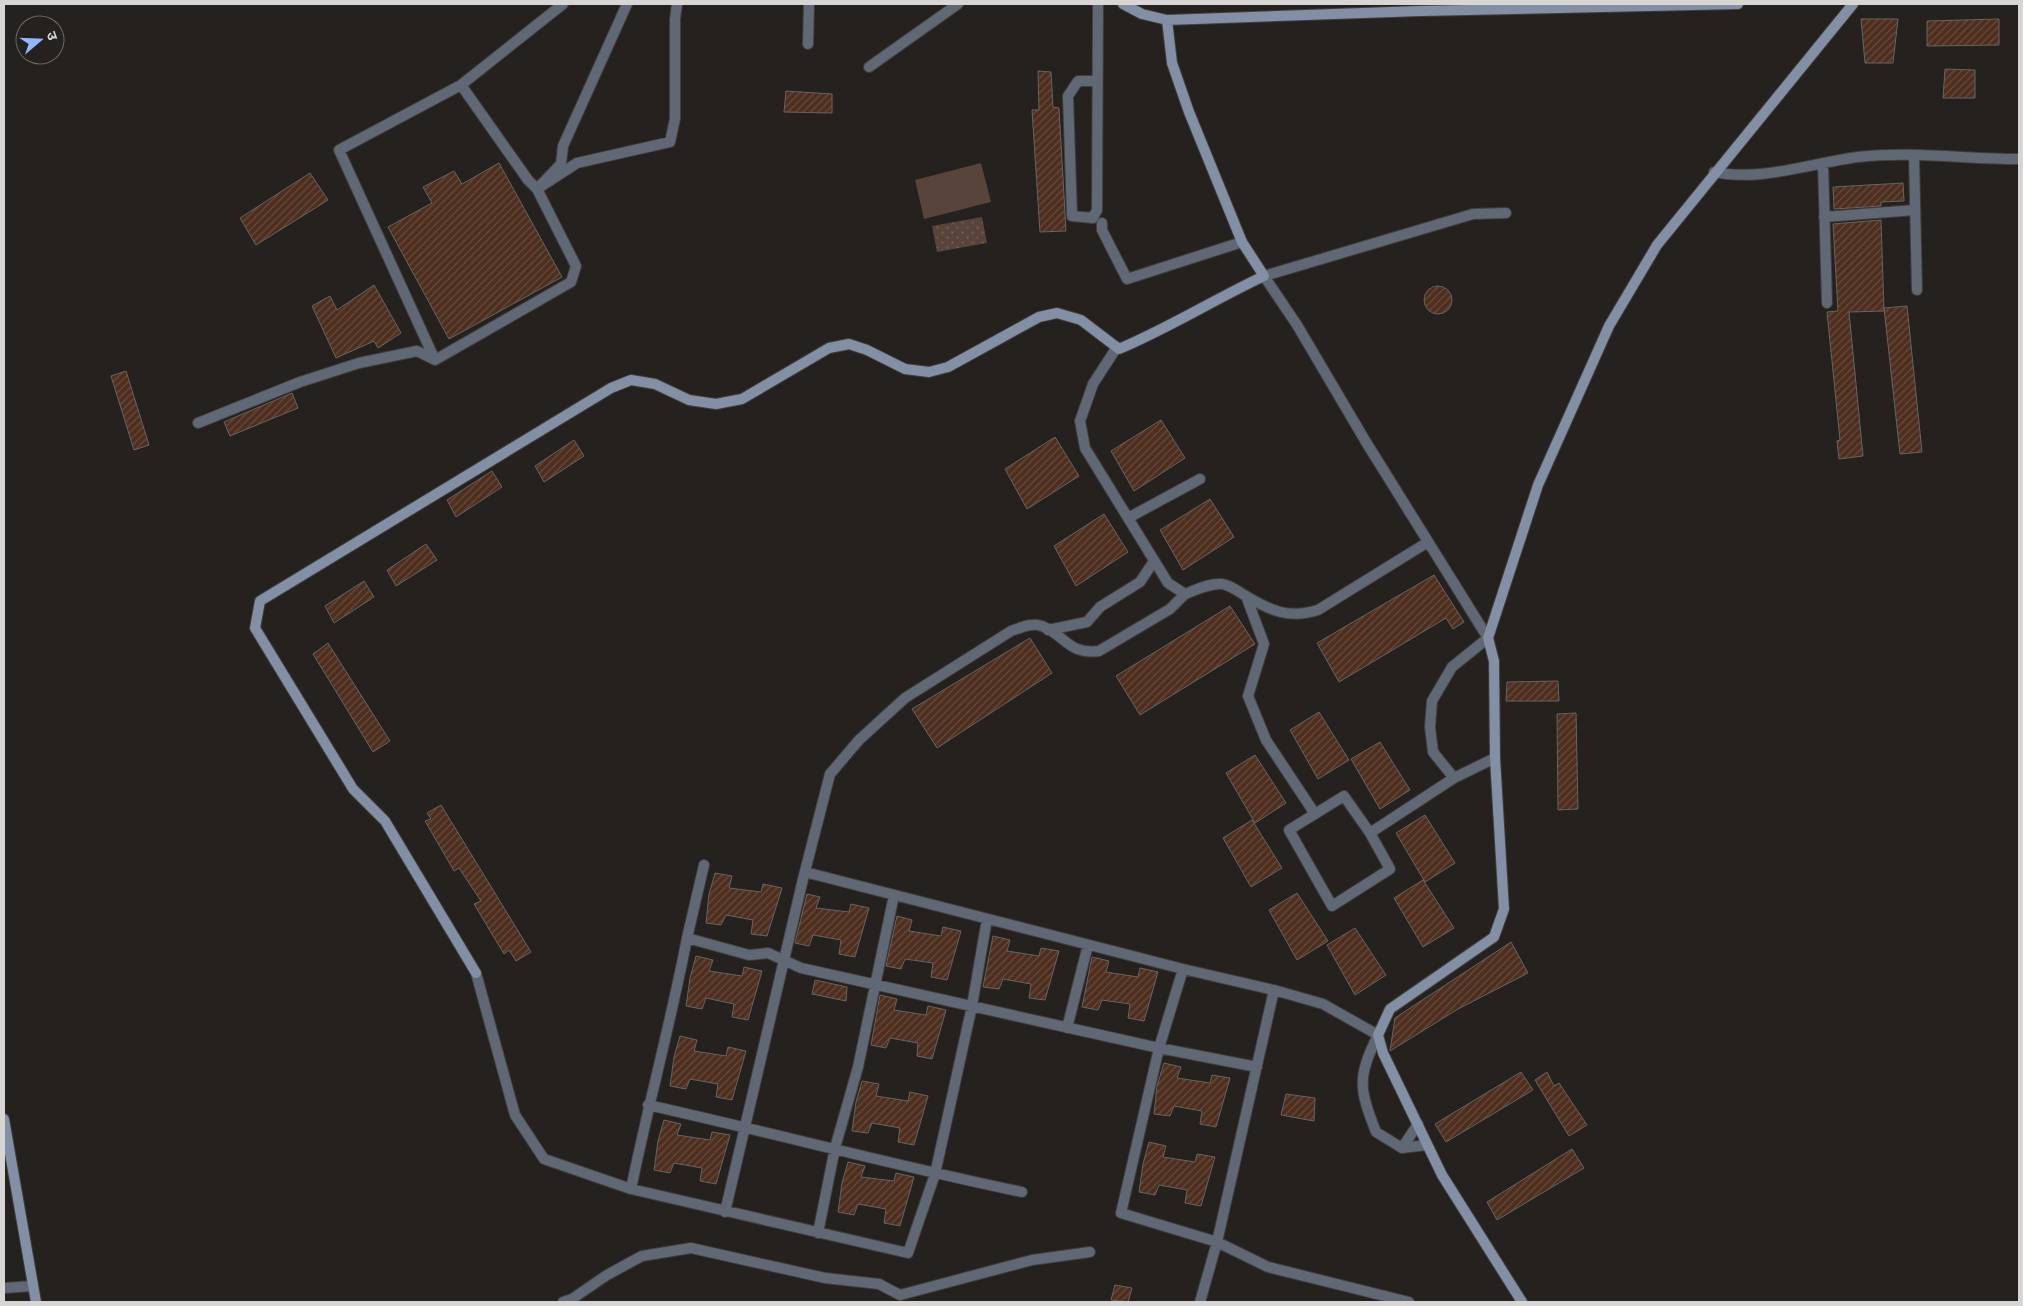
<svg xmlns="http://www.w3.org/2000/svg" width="2023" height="1306" font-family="Jost,'Noto Sans Devanagari',sans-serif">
  <defs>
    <pattern id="grass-dots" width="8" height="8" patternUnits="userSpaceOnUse" patternTransform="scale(1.25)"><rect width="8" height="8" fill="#58443a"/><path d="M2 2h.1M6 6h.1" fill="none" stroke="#6f5e56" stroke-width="1.8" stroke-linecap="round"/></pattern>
    <pattern id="building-hatch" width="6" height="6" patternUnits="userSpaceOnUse" patternTransform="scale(1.25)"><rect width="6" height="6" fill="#4e2e1e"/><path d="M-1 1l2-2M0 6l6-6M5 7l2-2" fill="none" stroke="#674c3e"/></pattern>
  </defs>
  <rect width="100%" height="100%" fill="#24211f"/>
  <path fill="url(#grass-dots)" d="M982,217L987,243L937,252L932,226Z"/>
  <path fill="#58443a" d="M981,163L991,202L924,219L915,180Z"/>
  <path fill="url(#building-hatch)" stroke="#676462" d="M1861,19H1898L1893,63H1865Z
    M1999,19V45L1927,46V21Z
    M1945,69L1975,70V98H1943Z
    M1038,71L1051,72L1053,107L1059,108L1066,231L1040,232L1032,110H1039Z
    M786,91L832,94V113L784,112Z
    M499,163L562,277L449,339L388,227L432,203L423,187L454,171L462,184Z
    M310,173L328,200L256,245L240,218Z
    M1903,183L1904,201L1881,202V206L1834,209L1833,187Z
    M1881,220L1884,311L1849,312L1863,456L1839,459L1837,441L1840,440L1827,312L1838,311L1833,224Z
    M374,285L401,333L378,348L374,341L336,358L312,306L330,296L337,310Z
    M1424 300a14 14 0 1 1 28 0a14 14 0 1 1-28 0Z
    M1907,306L1922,452L1900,454L1884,308Z
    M126,371L149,445L134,450L111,376Z
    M292,393L298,408L230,436L224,422Z
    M1161,420L1185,458L1134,491L1111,451Z
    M1055,437L1079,476L1027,509L1005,469Z
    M574,440L584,456L544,482L535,466Z
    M492,471L502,487L456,517L447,500Z
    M1210,499L1234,537L1183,570L1160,530Z
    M1104,514L1128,552L1076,586L1054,546Z
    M426,544L437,560L396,586L387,570Z
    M1434,575L1464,622L1453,629L1446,618L1339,682L1317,643Z
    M364,581L374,597L334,623L325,606Z
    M1230,606L1255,644L1140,715L1116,676Z
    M1030,638L1052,673L937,748L912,709Z
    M328,643L390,741L373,752L313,654Z
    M1558,681L1559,701H1506L1507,682Z
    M1319,712L1349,760L1318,779L1290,730Z
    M1576,713L1578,809L1558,810L1557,714Z
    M1380,742L1410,790L1380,809L1351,759Z
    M1255,755L1286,803L1255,823L1226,773Z
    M441,805L531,952L516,961L509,950L504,954L474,904L481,901L459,868L454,871L425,821L431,819L427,813Z
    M1425,815L1455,863L1425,882L1396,833Z
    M1252,820L1282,868L1251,887L1223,838Z
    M715,873L732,876L729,888L761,892L763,884L782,888L767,936L751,934L753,920L726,915L721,925L706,923L709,894Z
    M1423,880L1454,928L1423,947L1394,898Z
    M1297,893L1328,941L1297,960L1269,910Z
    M807,894L820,897L816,908L849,912L851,904L869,908L855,957L839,954L841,940L813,935L809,946L795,943Z
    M897,916L912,920L909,931L941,936L943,927L961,931L947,980L931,977L933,963L905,959L901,969L886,966Z
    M1355,928L1386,975L1355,995L1327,945Z
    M993,936L1010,940L1007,951L1039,956L1041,948L1059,951L1045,1000L1029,998L1031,984L1003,979L999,989L983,987Z
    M1511,942L1528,973L1458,1009L1390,1051L1395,1018Z
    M696,956L713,960L709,971L742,976L744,967L762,971L748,1020L732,1017L734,1004L706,998L702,1009L686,1006L690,978Z
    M1092,957L1109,961L1106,972L1138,977L1140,968L1158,972L1144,1021L1128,1018L1130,1004L1102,1000L1098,1010L1082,1007Z
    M815,980L847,987L846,1001L812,994Z
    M880,995L897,999L894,1010L926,1015L928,1006L946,1010L932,1059L917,1056L918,1043L890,1038L886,1048L871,1045Z
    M680,1036L697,1040L694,1051L726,1056L728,1047L746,1051L732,1100L716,1097L718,1084L690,1079L686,1089L670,1086L674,1057Z
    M1164,1063L1181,1067L1177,1078L1210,1083L1212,1075L1230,1078L1216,1127L1200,1124L1202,1111L1174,1106L1170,1116L1154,1114L1157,1086Z
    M1521,1072L1533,1090L1446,1142L1435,1124Z
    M1547,1072L1554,1086L1559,1083L1587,1125L1569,1136L1535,1080Z
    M862,1081L879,1084L876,1096L908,1101L910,1092L928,1096L914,1145L898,1142L900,1128L872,1123L868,1133L852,1131L856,1102Z
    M1286,1094L1315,1098L1314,1121L1281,1115Z
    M664,1120L681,1124L677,1135L710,1140L712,1132L730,1135L716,1184L700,1181L702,1168L674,1163L670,1173L654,1170L658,1141Z
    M1149,1142L1166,1146L1163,1157L1195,1162L1197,1154L1215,1157L1201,1206L1185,1203L1187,1190L1159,1185L1155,1195L1139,1192L1143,1164Z
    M1572,1149L1584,1168L1497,1220L1487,1202Z
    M848,1162L865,1166L861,1177L894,1181L896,1173L914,1177L900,1226L884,1223L886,1209L858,1204L854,1215L838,1212L842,1183Z
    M1115,1285L1132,1288L1128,1302L1111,1300Z"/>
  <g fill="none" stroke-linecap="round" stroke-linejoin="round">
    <g stroke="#413e3c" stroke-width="12">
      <path id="street" d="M808,44L809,4
        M869,67L958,4
        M1097,81H1078L1068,96L1072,216L1093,218L1097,210L1098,4
        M461,85L528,180L537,189L561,164L563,146L627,4
        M1914,156L1917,290
        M1823,163L1827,303
        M1714,172C1761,182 1811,163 1858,157C1912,151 1966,159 2019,159
        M1824,217L1915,210
        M1102,223V230L1127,279L1242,242
        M1117,347L1093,384L1080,421L1085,448L1168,583L1185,594C1196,590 1209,583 1222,584C1230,585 1239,592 1246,596C1271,611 1289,619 1318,610L1428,542
        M435,360L339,150L461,85L563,4
        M198,423L300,382L359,363L417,351L435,360L571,282L576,266L537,189L577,163L670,142L675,119V19L677,4
        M1128,518L1200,479
        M1246,596L1264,644L1248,696L1266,740L1315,814
        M1048,630L1087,622L1100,607L1140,582L1154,561
        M1454,778L1433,752L1430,727L1432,701L1452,667L1488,638L1366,442L1297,325L1264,276L1473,214L1506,213
        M1370,833L1390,869L1332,906L1289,830L1344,796L1370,833L1454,778L1495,758
        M704,865L687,938L749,955L768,953L801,968L1159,1048L1257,1067
        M805,872L1183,969
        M476,973L515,1115L544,1159L631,1189C648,1105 671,1022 687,938
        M1067,1028L1088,945
        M648,1105C773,1133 897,1166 1022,1192
        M1402,1148L1427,1145
        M631,1189L908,1253L935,1174L972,1006L987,919
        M725,1212L803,879L830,774L859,740L905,698L1011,631C1020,628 1032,622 1042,626C1066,636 1069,655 1099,651L1170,609L1185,594
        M818,1233L835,1148L858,1067L894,895
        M4,1288L33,1286
        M563,1302L572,1299L607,1275L642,1256L691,1248L825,1278L879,1284L900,1295L1032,1260L1090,1252
        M1200,1302L1217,1242L1274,990
        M1409,1302L1268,1267L1217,1242L1121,1213L1159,1048L1183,969L1274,990L1323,1004L1378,1035C1357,1078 1359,1088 1376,1132L1402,1148L1418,1124"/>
    </g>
    <g stroke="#413e3c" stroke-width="12">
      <path id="secondary" d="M1123,4L1142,14L1167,20L1420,11L1738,4
        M476,973L385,821L353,789L255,628L260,601L611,388L631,380L655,384L689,400L716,404L742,399L829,348L849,344L867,350L905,369L929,372L948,367L1039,317L1057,313L1081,320L1119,349C1169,328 1215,299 1264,276L1242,242L1189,112L1172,63L1167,20
        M4,1119L36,1302
        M1522,1302L1442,1175L1383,1053L1378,1035L1390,1009L1494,937L1504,909L1495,758L1494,661L1488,638L1538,485L1609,326L1657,245L1853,4"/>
    </g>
    <use href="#street" stroke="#606775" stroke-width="10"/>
    <use href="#secondary" stroke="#838fa5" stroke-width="10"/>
  </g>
  <rect width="2023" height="1306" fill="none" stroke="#d8d6d5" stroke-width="10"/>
  <g transform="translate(40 40) rotate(71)"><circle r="24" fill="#24211f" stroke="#6c6968"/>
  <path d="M0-4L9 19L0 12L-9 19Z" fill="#92b7fd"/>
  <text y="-8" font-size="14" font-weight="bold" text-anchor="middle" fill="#d8d6d5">उ</text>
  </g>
</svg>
